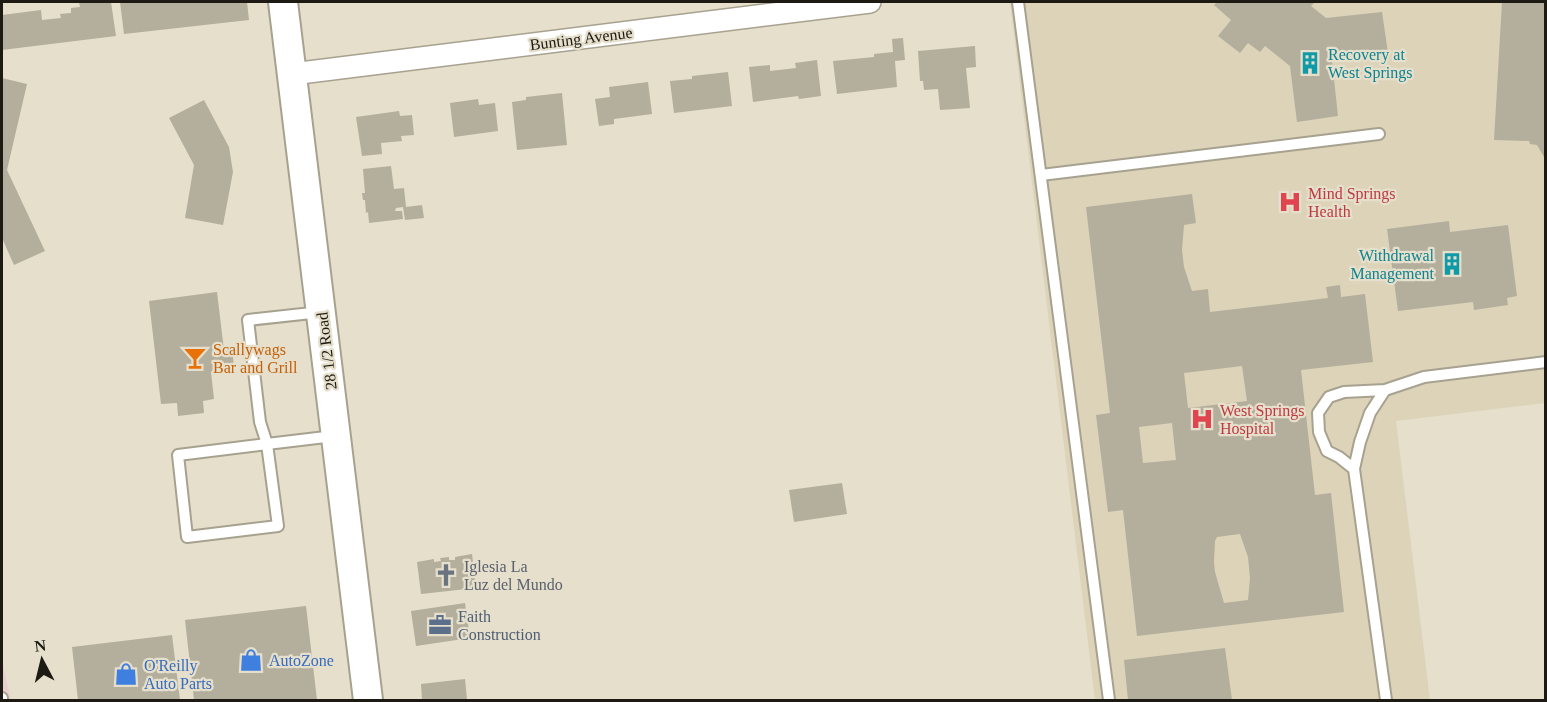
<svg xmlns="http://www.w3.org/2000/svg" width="1547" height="702" font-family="'Times New Roman',serif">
  <rect width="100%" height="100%" fill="#e5dfcc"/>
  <path fill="#e8cece" d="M2,652L4,670L11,700H2Z"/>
  <path fill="#dcd3b9" d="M1010,2H1545V403L1396,421L1430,700H1095Z"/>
  <path fill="#b4ae9c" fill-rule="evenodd" d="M79,2H111L116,36L2,50V15L41,10L42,20L61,18L60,14L71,13V8L80,7Z
    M120,2H173L174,3L188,2H247L249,20L124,34Z
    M1217,2H1315L1311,6L1326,18L1382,12L1388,53L1332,61L1338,116L1297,122L1290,66L1265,46L1260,52L1248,43L1240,53L1218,36L1231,20L1214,5Z
    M1502,2H1546V156L1544,157L1537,145L1530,144L1529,141L1494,140Z
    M903,38L905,60L895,61L897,87L837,94L833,61L874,57V54L893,52L892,39Z
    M975,46L976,67L966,68L970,108L940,110L938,89L924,90L923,81H920L918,51Z
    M817,60L821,96L799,99L798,96L753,102L749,67L770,65V71L796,68L795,63Z
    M728,72L732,106L674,113L670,81L692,79V76Z
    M2,78L27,84L7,170L45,251L14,265L2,238Z
    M648,82L652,114L614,119V124L599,126L595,99L610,97L609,87Z
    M562,93L567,145L517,150L512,102L526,100V97Z
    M478,99L479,105L495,103L498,131L454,137L450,103Z
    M204,100L229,147L233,172L223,225L185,218L194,165L169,118Z
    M399,111L400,116L412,115L414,135L401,136L402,141L381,143L382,154L362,156L356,117Z
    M391,166L394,189L404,188L406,207L422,205L424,218L405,220L403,207L396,208L395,211H402L403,219L369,223L368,212L366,213L365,200H363L362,193H365L363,169Z
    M1192,194L1196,223L1184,225L1182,250L1184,267L1192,291L1208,289L1210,312L1328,298L1326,287L1340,285L1341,297L1365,294L1373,362L1301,370L1315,495L1331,493L1344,612L1137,636L1123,510L1108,512L1096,415L1110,413L1086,207ZM1242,366L1247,401L1188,408L1184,373ZM1172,423L1176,460L1143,463L1139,427ZM1240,534L1248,557L1250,578L1248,600L1224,603L1215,572L1214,562L1215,541L1217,537Z
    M1449,221L1450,232L1508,225L1517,296L1507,298L1508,305L1474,310L1473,302L1398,311L1387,229Z
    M217,292L224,350L232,349L234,367L225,368V370L211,372L214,399L203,401L204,413L178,416L177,403L161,404L149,301Z
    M842,483L847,514L794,522L789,490Z
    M472,554L476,588L421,594L417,562L434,559V562L441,561L440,558L449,557V560H455V557Z
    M465,603L470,638L416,646L411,611Z
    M306,606L317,700H194L185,620Z
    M172,635L180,700H78L72,647Z
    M1225,648L1232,700H1128L1124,660Z
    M465,679L467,700H422L421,684Z"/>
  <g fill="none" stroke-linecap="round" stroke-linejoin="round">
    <g stroke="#a7a18f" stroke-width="14">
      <path id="lane" d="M1018,2L1109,700
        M1041,175L1379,134
        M321,312L248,320L260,422L267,444L334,436
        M1385,390L1370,413L1360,442L1354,469L1339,457L1327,451L1319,432L1318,413L1329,397L1344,392L1385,390L1424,377L1546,362
        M267,444L278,526L187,537L178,455Z
        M1354,469L1386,700
        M2,698V700"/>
    </g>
    <g stroke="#a7a18f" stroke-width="24">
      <path id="street" d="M292,74L870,2"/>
    </g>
    <g stroke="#a7a18f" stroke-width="32">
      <path id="secondary" d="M283,2L368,700"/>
    </g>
    <use href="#lane" stroke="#fff" stroke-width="10"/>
    <use href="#street" stroke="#fff" stroke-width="21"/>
    <use href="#secondary" stroke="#fff" stroke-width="28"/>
  </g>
  <defs>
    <g id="building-bare" transform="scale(1.8)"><path d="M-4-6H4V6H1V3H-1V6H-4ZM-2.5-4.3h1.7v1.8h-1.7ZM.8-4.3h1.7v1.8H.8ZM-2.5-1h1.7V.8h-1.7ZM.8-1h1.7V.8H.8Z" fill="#0f9aa8" stroke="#e5dfcc" stroke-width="2.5" paint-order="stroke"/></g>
    <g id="hospital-bare" transform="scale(1.8)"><path d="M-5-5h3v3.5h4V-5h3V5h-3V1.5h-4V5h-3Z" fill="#e0444e" stroke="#e5dfcc" stroke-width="2.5" paint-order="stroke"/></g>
    <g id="bar-bare" transform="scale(1.8)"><path d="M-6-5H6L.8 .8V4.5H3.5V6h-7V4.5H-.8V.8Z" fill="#e8710a" stroke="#e5dfcc" stroke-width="2.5" paint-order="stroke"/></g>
    <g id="church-bare" transform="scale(1.8)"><path d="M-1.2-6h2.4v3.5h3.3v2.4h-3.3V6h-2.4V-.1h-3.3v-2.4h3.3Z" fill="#6b7280" stroke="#e5dfcc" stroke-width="2.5" paint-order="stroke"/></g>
    <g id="office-bare" transform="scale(1.8)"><path d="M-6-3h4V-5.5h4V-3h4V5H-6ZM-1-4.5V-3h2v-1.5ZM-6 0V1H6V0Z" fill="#5c6f8a" stroke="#e5dfcc" stroke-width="2.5" paint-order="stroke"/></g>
    <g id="shop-bare" transform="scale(1.8)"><path d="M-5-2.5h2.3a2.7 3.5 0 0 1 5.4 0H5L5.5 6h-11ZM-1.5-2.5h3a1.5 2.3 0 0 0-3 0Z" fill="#3f7fe0" stroke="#e5dfcc" stroke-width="2.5" paint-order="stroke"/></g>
  </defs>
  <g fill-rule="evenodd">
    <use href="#building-bare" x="1310" y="63"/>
    <use href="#hospital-bare" x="1290" y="202"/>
    <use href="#building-bare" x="1452" y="264"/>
    <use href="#bar-bare" x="195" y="358"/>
    <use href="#hospital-bare" x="1202" y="419"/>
    <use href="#church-bare" x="446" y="575"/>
    <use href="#office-bare" x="440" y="625"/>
    <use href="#shop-bare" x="251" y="660"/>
    <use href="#shop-bare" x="126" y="674"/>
  </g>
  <g text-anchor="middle" stroke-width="4.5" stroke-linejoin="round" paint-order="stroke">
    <g font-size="16" fill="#1c1a13" stroke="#e5dfcc">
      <text transform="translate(581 38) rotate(-7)" y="6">Bunting Avenue</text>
      <text transform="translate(326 351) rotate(-97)" y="6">28 1/2 Road</text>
    </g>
    <g font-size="16" fill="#0d838f" stroke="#e5dfcc" text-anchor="start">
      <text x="1328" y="60">Recovery at<tspan x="1328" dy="18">West Springs</tspan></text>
      <text x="1434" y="261" text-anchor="end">Withdrawal<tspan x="1434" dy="18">Management</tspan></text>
    </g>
    <g font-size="16" fill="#be3a42" stroke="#e5dfcc" text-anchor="start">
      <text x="1308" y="199">Mind Springs<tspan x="1308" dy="18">Health</tspan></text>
      <text x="1220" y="416">West Springs<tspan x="1220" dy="18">Hospital</tspan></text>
    </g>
    <g font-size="16" fill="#c56008" stroke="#e5dfcc" text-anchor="start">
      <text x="213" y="355">Scallywags<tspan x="213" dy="18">Bar and Grill</tspan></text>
    </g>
    <g font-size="16" fill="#5b616d" stroke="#e5dfcc" text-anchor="start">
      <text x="464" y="572">Iglesia La<tspan x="464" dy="18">Luz del Mundo</tspan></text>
    </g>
    <g font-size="16" fill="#4e5e75" stroke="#e5dfcc" text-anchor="start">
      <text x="458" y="622">Faith<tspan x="458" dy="18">Construction</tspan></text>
    </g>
    <g font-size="16" fill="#366cbe" stroke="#e5dfcc" text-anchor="start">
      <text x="269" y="666">AutoZone</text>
      <text x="144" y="671">O'Reilly<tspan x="144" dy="18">Auto Parts</tspan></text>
    </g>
  </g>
  <rect width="1547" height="702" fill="none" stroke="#1c1a13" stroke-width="6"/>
  <g transform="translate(42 660) rotate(353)" stroke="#e5dfcc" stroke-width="4.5" paint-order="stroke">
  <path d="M0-4.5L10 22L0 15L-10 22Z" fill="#1c1a13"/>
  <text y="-9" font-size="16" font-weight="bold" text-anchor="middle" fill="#1c1a13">N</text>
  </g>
</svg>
